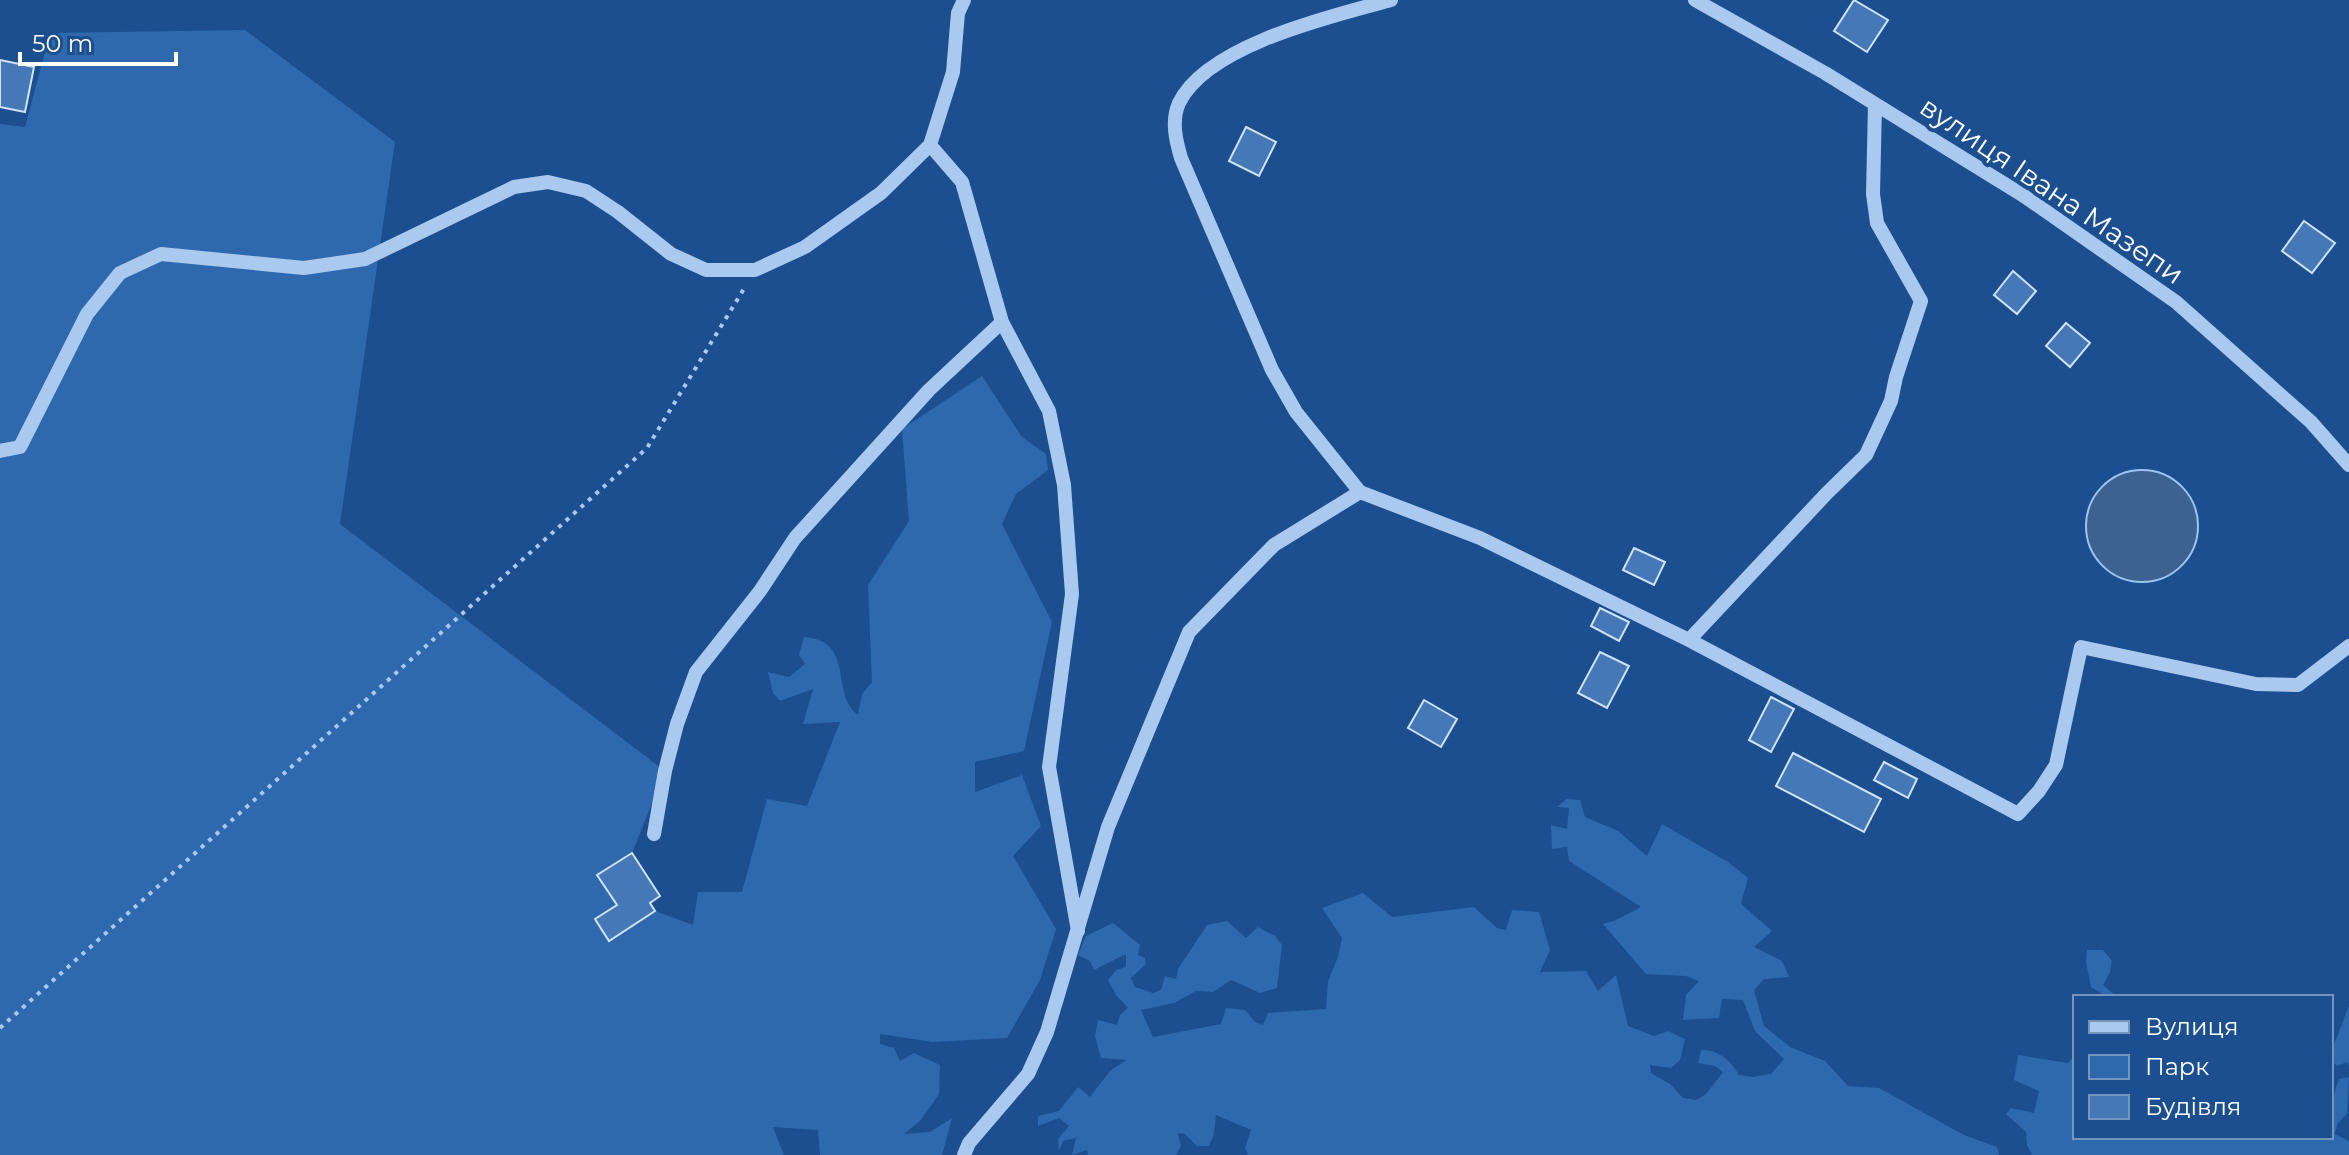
<svg xmlns="http://www.w3.org/2000/svg" width="2349" height="1155" font-family="Montserrat,sans-serif">
  <rect width="100%" height="100%" fill="#1b4f8f"/>
  <path fill="#2e69ad" d="M245,30L395,142L340,524L665,771L632,853L598,875L617,905L595,919L655,911L693,925L698,892H742L767,799L807,806L840,722L803,724L813,689L780,701L773,693L768,672L789,677L805,664L799,655L804,637C856,641 829,692 858,715L862,694L872,682L868,585L909,521L902,429L982,376L1022,437L1046,454L1048,470L1016,494L1002,524L1052,622L1024,751L975,762V792L1022,775L1041,826L1013,856L1056,929L1040,980L1007,1038L932,1042L880,1034V1044L894,1048L900,1061L914,1053L940,1065L939,1094L921,1120L904,1134L930,1132L952,1118L942,1155H820L818,1130L773,1127L784,1155H0V124L25,127L50,33Z
    M1567,799L1580,800L1585,817L1618,831L1647,856L1662,824L1728,862L1748,878L1741,904L1772,931L1754,947L1782,961L1789,977L1764,979L1754,990L1764,1026L1790,1047L1825,1061L1848,1086L1879,1088L1964,1135L1997,1147L1999,1155H1248L1245,1148L1251,1130L1216,1115L1214,1134L1209,1146H1197L1185,1134L1178,1133L1181,1146L1176,1155H1088L1087,1150L1072,1155L1076,1138L1063,1141L1059,1151L1058,1139L1069,1126L1059,1118L1038,1126V1116L1059,1111L1078,1087L1090,1097L1110,1071L1126,1060L1101,1058L1095,1036L1098,1020L1117,1025L1120,1015L1128,1008L1116,995L1108,980L1116,970L1126,967V954L1094,970L1090,961L1078,955L1086,936L1113,923L1140,945L1138,955L1145,958L1146,964L1131,978L1135,987L1153,993L1161,990L1165,976L1176,979L1178,969L1207,925L1227,921L1246,938L1258,927L1275,936L1282,945L1277,988L1260,993L1231,980L1213,992L1196,991L1174,1003L1141,1010L1153,1037L1221,1024L1226,1008L1245,1010L1255,1022L1263,1025L1268,1013L1326,1009L1328,981L1338,957L1342,938L1322,908L1363,893L1392,917L1474,907L1497,928L1506,930L1512,910L1539,912L1550,950L1540,972L1586,971L1598,991L1616,975L1628,1026L1654,1036L1668,1031L1685,1039L1680,1060L1671,1068L1650,1065L1651,1073L1670,1084L1683,1098L1696,1100L1706,1094L1723,1072L1715,1066L1698,1063L1701,1050C1718,1049 1731,1061 1739,1075L1753,1077L1771,1074L1784,1059L1755,1031L1743,1000L1722,999L1719,1018L1683,1020L1686,995L1699,981L1686,976L1646,974L1603,924L1616,920L1641,907L1569,861L1567,847L1552,849L1551,825L1567,829L1569,808L1557,807Z
    M2087,950H2103L2112,961L2110,972L2103,985L2117,997H2094L2104,995L2091,987L2086,962Z
    M2349,1006V1066L2347,1062L2337,1066L2331,1060V1052Z
    M2075,1034V1137H2331C2331,1116 2331,1099 2339,1079L2349,1077L2347,1113L2337,1125L2335,1134L2349,1141V1155H2032L2027,1145L2026,1132L2006,1114L2011,1108L2034,1113L2039,1091L2014,1080L2018,1055L2068,1063L2074,1056L2072,1037Z"/>
  <path fill="#3c6290" stroke="#9cc4f0" stroke-width="2" d="M2086 526a56 56 0 1 1 112 0a56 56 0 1 1-112 0Z"/>
  <path fill="#4478b7" stroke="#cfe3fa" stroke-width="2" d="M1854,0L1888,20L1867,52L1834,31Z
    M0,60L34,67L25,112L0,107Z
    M1246,127L1276,142L1259,176L1229,161Z
    M2304,221L2335,243L2312,273L2282,251Z
    M2013,271L2036,291L2017,314L1994,295Z
    M2066,323L2090,343L2070,367L2046,346Z
    M1634,548L1665,562L1654,585L1623,570Z
    M1600,608L1629,622L1619,641L1591,626Z
    M1600,652L1629,666L1607,708L1578,693Z
    M1771,697L1794,709L1771,752L1749,740Z
    M1424,700L1457,719L1441,747L1408,728Z
    M1793,753L1881,799L1864,832L1776,786Z
    M1884,762L1917,779L1908,798L1874,780Z
    M632,853L660,896L650,903L655,911L609,941L595,919L617,905L597,875Z"/>
  <g fill="none" stroke-linecap="round" stroke-linejoin="round">
    <path stroke="#a9c9ee" stroke-width="4" stroke-dasharray="4 6" stroke-linecap="butt" d="M0,1028L647,448L745,287"/>
    <path stroke="#a9c9ee" stroke-width="14" d="M964,0L958,13L953,72L930,145L962,182L1002,322L1049,411L1064,485L1072,594L1049,767L1078,931
      M1391,0C1332,16 1207,45 1179,103C1171,121 1176,141 1181,158L1272,370L1296,412L1360,492L1480,538L1689,640
      M1695,0L1825,73L2024,196L2176,302L2311,422L2349,465
      M1875,104L1873,194L1877,223L1921,301L1896,377L1891,401L1866,455L1827,493L1689,640L2018,814L2039,791L2056,765L2081,647L2256,684L2298,685L2349,646
      M0,451L20,447L87,314L120,273L161,254L304,268L365,259L514,187L548,182L586,191L618,212L671,254L706,270H755L805,247L881,193L930,145
      M654,834L665,771L677,724L696,672L760,591L795,538L929,390L1002,322
      M964,1155L969,1143L1028,1074L1047,1032L1108,827L1189,632L1274,545L1360,492"/>
  </g>
  <g text-anchor="middle" stroke-width="8" stroke-linejoin="round" paint-order="stroke">
    <g font-size="28" fill="#fff" stroke="#1b4f8f">
      <text transform="translate(2052 190) rotate(34)" y="10">вулиця Івана Мазепи</text>
    </g>
  </g>
  <rect x="2073" y="995" width="260" height="144" fill="#1b4f8f" stroke="#7695bc" stroke-width="2"/>
  <rect x="2089" y="1021" width="40" height="12" fill="#a9c9ee" stroke="#7695bc" stroke-width="2"/>
  <text x="2145" y="1035" font-size="24" fill="#ffffff">Вулиця</text>
  <rect x="2089" y="1055" width="40" height="24" fill="#2e69ad" stroke="#7695bc" stroke-width="2"/>
  <text x="2145" y="1075" font-size="24" fill="#ffffff">Парк</text>
  <rect x="2089" y="1095" width="40" height="24" fill="#4478b7" stroke="#7695bc" stroke-width="2"/>
  <text x="2145" y="1115" font-size="24" fill="#ffffff">Будівля</text>
  <path d="M20 52v12h156v-12" fill="none" stroke="#ffffff" stroke-width="4"/>
  <text x="32" y="52" font-size="24" fill="#ffffff" stroke="#1b4f8f" stroke-width="6" paint-order="stroke">50 m</text>
</svg>
